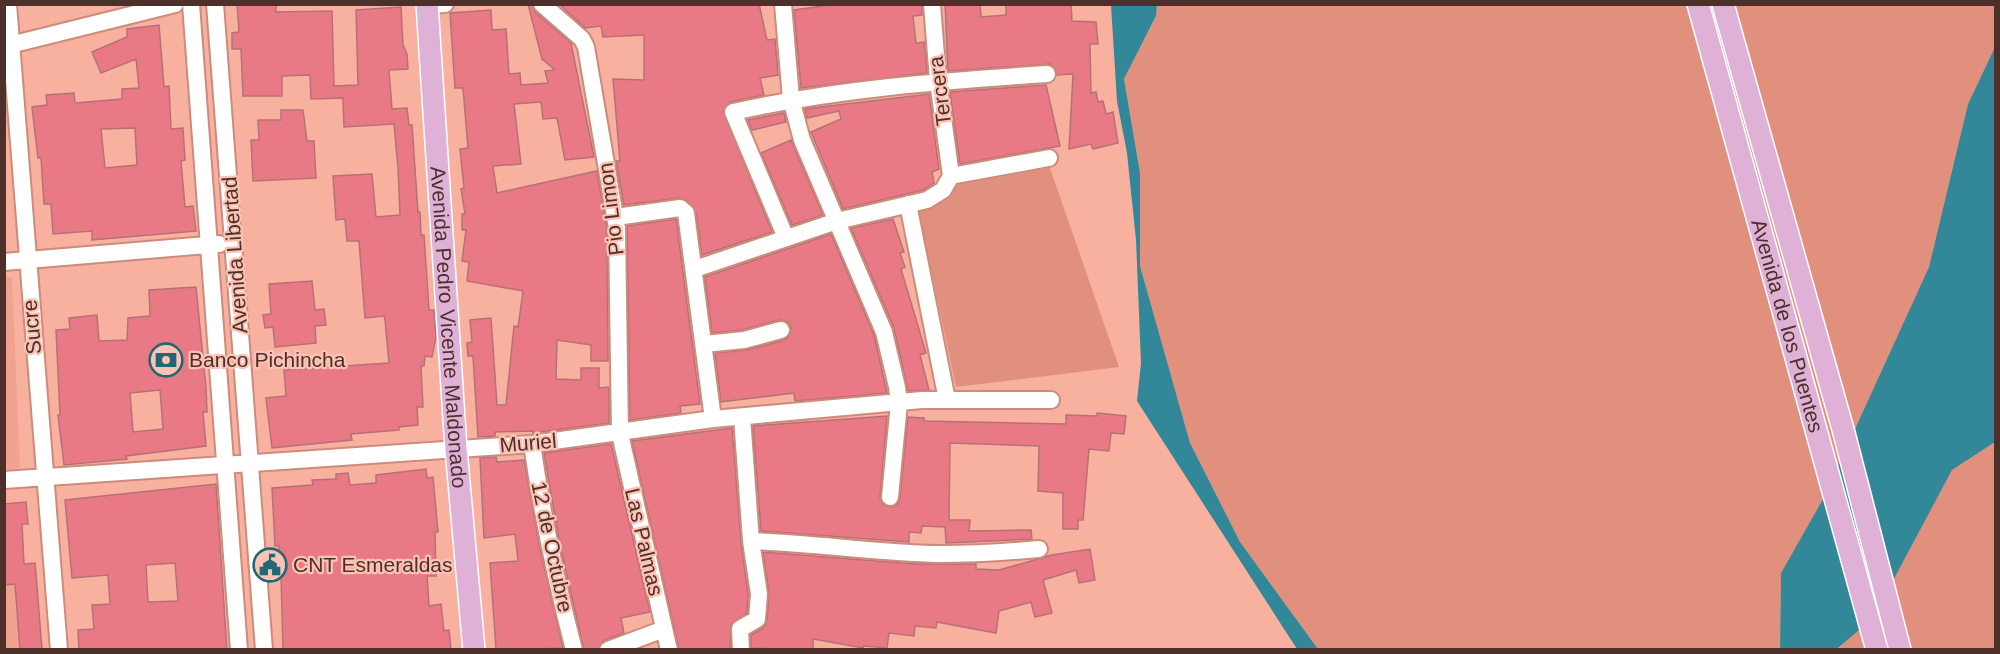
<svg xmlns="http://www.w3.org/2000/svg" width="2000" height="654" font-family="Helvetica,sans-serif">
  <rect width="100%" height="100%" fill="#f8b19f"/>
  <path fill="#f1a390" d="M5,277H12L20,468L5,469Z
    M36,563L43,649L5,650V565Z"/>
  <path fill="#e1907d" d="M1157,5H1995V47L1968,104L1929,267L1823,499L1781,573L1780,649H1318L1240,542L1190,443L1140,266V173L1124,79L1156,17Z
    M1050,168L1119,367L956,387L918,208L943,200L959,184Z
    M1995,442V649L1837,650L1873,617L1952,470Z"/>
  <path fill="#328798" d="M1111,5H1157L1156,16L1124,79L1140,173V266L1190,443L1240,542L1318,649H1297L1137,401L1141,363L1136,240L1127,153L1117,101Z
    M1995,47V442L1952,470L1873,618L1837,649L1780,650L1781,573L1823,499L1929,267L1968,104Z"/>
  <path fill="#ea7986" stroke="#b67177" stroke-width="1.5" fill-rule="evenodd" d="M237,4H276V12L332,11L334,86L358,85L356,10L401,7L403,45L407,54L408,69L389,70L392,109L407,108L409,125H412L418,212H420L421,235H424L429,310H434L436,337L432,357L425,356L424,366H421L423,407H417L418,425L399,427V430L351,434L352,440L272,448L266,398L286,396L284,370L389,363L385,320L384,316L365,318L359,241H347L345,219L336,220L333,176L372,174L376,217L400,215L398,168L394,124L344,127L343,98L311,99L310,75L282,76V96H243L241,49H232V33L239,32Z
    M528,4H532L535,12L571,43L594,157L565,160L557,118L543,119L541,102L514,104L521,164L493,166L497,193L597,171L607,229L608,361H591V345L557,340L556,379L581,380V368H599V388L609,387V423L533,433V431L495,432V436L478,437L473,356H468L467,343L472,342L470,320L491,318L497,405H506L514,326L518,327L523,291L467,281L469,262L462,261L466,230H462V214H465L461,189L464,188L460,149L468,148L463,88H455L450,13L491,10L492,30L506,29L509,74L520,73L521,85L548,83L545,71L555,70L542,59Z
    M559,4H759L767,40L775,39L778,75L760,78L764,95L730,102L723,111L772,232L702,255L696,212L686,200L679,198L624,205L616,161H620L613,79L644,80V35L603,37L601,26L585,28Z
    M838,4H922V15L913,16L916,43L924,42L927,73L801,88L794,10Z
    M945,4H980L981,17L1006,15V4H1071L1072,21L1096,22L1098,44H1090L1091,93L1096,92L1098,102L1103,101L1106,114L1113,112L1118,143L1093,149L1091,144L1069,149L1073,74L1057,75L1051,64L948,71Z
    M159,25L164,87L169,86L171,129L183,128L185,160L181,161L185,207L193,206L196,231L92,240V231L53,234L51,204H44L41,158H38L32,107L47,105L46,95L74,93L75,103L122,99V89L139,88L136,59L101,73L92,52L127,37V29ZM135,128L137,165L105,168L101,129Z
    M1046,85L1060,146L960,164L950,92Z
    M929,94L939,169L932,172L934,183L923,190L843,209L811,132L841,119L839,111L807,118L805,109Z
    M281,110H303L307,141H314L316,178L253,181L251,140H259L258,120H281Z
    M784,113L786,122L752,130L748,120Z
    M791,140L823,215L792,225L761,153Z
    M676,219L700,404L680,406L681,413L630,420L627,226Z
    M893,219L904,252L900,253L905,267L901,269L926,353L920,355L929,390L908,391L894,328L851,228Z
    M831,234L874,335L887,393L795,401L794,393L721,402L715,353L747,350L784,340L789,337L791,328L788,322L779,320L742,330L712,333L705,277Z
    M312,281L315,310L324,309L326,325L315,326L316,343L275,347L273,327L265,328L263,315L271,314L269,284Z
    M196,287L206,387L207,412H203L206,446L126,456L127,459L64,465L58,415H60L56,330L70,329L69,318L97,315L99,341L127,340L128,318L150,316L149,290ZM160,390L163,429L133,432L130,393Z
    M1097,413L1126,416L1124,434L1111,433L1109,451L1089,449L1083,520H1078V529H1063V493L1038,491L1039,446L950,443L949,520H970L969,531L1031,530L1032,539L946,543L945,527L922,526L921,533L909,532V542L761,531L753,426L887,416L880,497L883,505L890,507L898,504L900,498L908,417L924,418V421L1066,424V415L1097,416Z
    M732,428L741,542L748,594L747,613L731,625L730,650H679L632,441Z
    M611,444L650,612L621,618L624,633L604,640L598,650H584L560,545L544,453Z
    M496,457L497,462L524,460L540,549L563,648L496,650L490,563L518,561L515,534L484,538L480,458Z
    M426,469L427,478L433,477L438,532H435L436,576H427L429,606L441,604L444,631L449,630L451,650H283L281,576L279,546H275L272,488L313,485L312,480L336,479V474L348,473L350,485L376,483V475Z
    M216,484L227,650H79L78,630L94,629L92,605L110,604L108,575L72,578L65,500ZM175,563L178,601L148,602L146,565Z
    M26,502L28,524H22L24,564L35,563L42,650H20L15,584L4,585V504Z
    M1090,549L1095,580L1079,583L1076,570L1043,580L1052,613L1035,617L1031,602L999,611L996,633L937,622L936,628L915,626L914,636L889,633L887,648L864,646L863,648L813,639V650L751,648V635L763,628L767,620L769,593L763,552L915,564H976V569L999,570L1052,555Z"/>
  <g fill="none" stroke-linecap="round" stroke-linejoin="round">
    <g stroke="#ce8a7a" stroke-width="20">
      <path id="minor" d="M8,4L59,650
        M191,4L239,650
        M215,4L264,650
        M542,4L582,39L586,47L617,228L620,434L669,650
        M783,4L791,99L802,140L884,332L897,387L899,403L890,497
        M932,4L938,81L951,176
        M428,5L445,4
        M4,40L10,45L175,4
        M908,204L947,400
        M616,217L680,208L686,213L713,419
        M786,238L733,112C836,89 942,81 1047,74
        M4,262L219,244
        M695,269L837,221L927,200L943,190L951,176L1049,158
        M704,344L744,340L781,330
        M532,444C542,514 556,581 574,650
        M4,480L532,444L713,419L922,400H1051
        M751,541C814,543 876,553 939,554C973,554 1006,552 1039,549
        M608,650L664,629
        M741,650L740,629L757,619L759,594L751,541L742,417"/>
    </g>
    <g stroke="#fff" stroke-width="24">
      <g id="major">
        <path id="s1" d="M427,4L456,449L474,650"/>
        <path id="s2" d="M1698,4L1877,650"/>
        <path d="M1723,4L1844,433L1900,650"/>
      </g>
    </g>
    <use href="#minor" stroke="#fff" stroke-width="16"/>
    <use href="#major" stroke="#dfb1d6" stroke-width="21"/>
  </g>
  <defs>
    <g id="bank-ring" transform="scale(1.725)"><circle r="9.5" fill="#fcc2b4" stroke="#206876" stroke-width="1.5"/><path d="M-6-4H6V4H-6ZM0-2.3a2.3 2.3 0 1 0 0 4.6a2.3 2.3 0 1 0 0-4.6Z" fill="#206876"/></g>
    <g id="civic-ring" transform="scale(1.725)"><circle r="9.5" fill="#fcc2b4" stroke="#206876" stroke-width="1.5"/><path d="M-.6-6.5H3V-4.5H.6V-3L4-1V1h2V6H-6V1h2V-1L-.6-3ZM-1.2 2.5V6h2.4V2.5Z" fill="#206876"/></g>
  </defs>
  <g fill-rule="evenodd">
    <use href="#bank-ring" x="166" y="360"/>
    <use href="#civic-ring" x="270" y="565"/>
  </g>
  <g text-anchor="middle" stroke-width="4.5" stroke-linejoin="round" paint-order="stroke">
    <g font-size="21" fill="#4d3029" stroke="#fcc2b4">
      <text transform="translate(940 91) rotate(-97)" y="7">Tercera</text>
      <text transform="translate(611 209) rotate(-97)" y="7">Pio Limon</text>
      <text transform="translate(235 255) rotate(-94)" y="7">Avenida Libertad</text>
      <text transform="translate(32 327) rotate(-95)" y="7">Sucre</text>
      <text dy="7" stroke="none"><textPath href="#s1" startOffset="324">Avenida Pedro Vicente Maldonado</textPath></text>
      <text dy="7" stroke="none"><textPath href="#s2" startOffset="334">Avenida de los Puentes</textPath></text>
      <text transform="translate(528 443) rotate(-5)" y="7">Muriel</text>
      <text transform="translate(644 542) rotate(77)" y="7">Las Palmas</text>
      <text transform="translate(552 547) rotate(78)" y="7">12 de Octubre</text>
    </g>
    <g font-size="21" fill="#4d3029" stroke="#fcc2b4" text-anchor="start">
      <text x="189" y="367">Banco Pichincha</text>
      <text x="293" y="572">CNT Esmeraldas</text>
    </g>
  </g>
  <rect width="2000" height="654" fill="none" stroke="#4d3029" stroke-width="12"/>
</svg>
